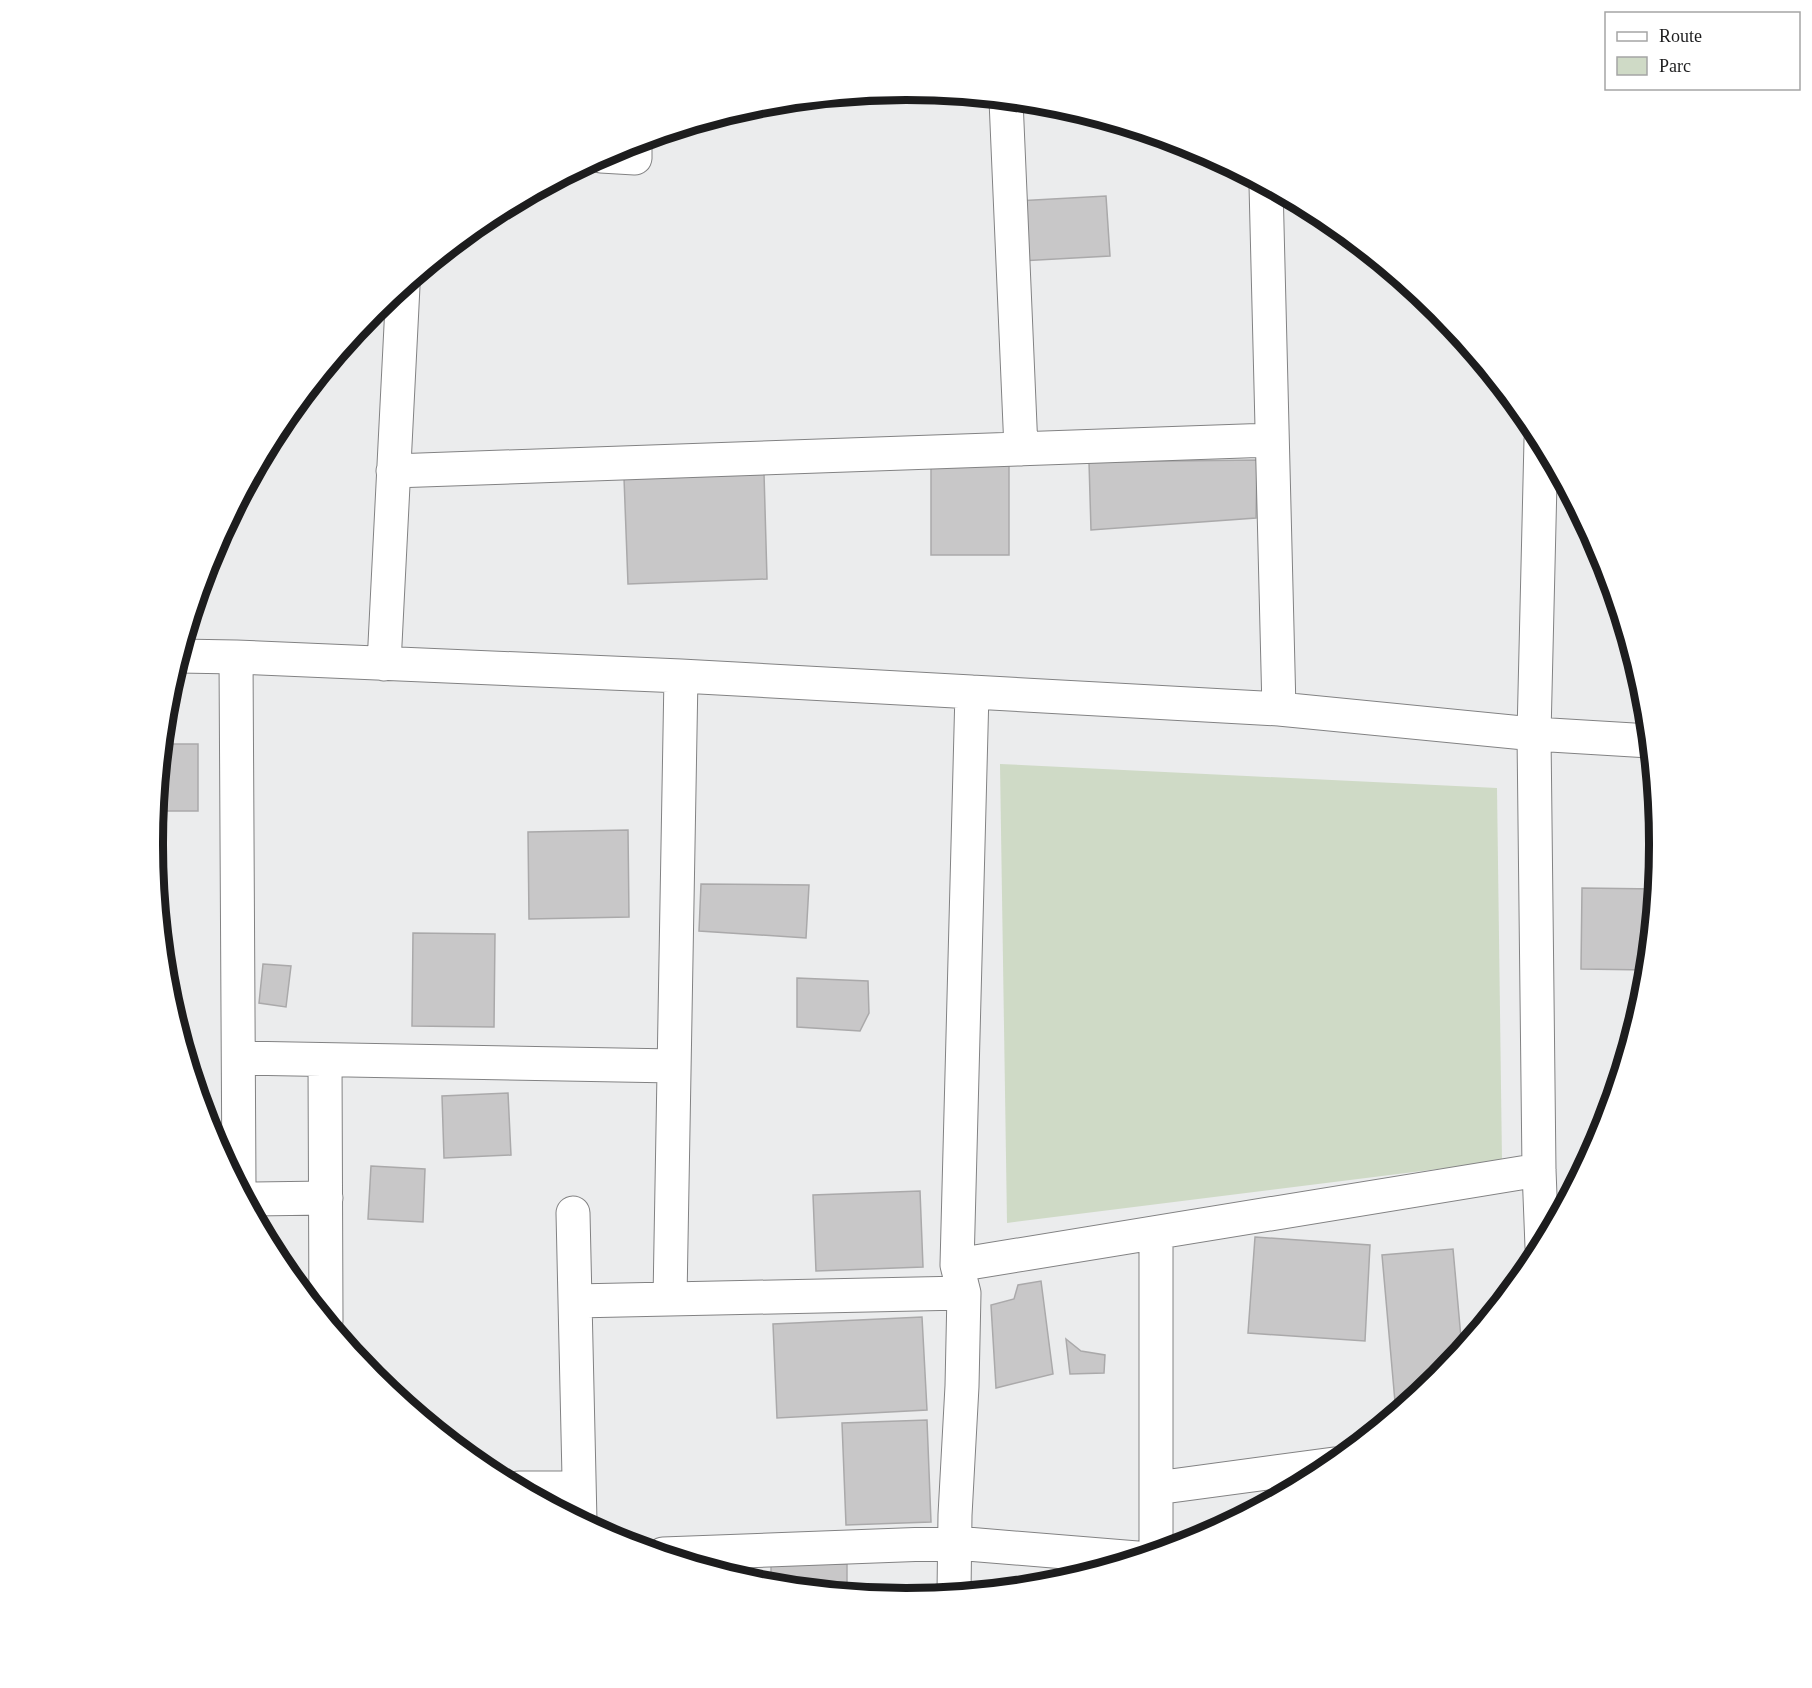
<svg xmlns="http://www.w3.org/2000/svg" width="1812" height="1688" font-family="'Times New Roman',serif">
  <rect width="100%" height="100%" fill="#ebeced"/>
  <path fill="#cfdac6" d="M1000,764L1497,788L1502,1161L1007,1223Z"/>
  <path fill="#c8c7c8" stroke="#aaa9aa" stroke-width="1.5" d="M1106,196L1110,256L1020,261L1016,201Z
    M1257,460L1256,518L1091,530L1089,462Z
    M931,465H1009V555H931Z
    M764,473L767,579L628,584L624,478Z
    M162,744H198V811H155Z
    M628,830L629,917L529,919L528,832Z
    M701,884L809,885L806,938L699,931Z
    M1582,888L1656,889L1648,970L1581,969Z
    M413,933L495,934L494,1027L412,1026Z
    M263,964L291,966L286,1007L259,1003Z
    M797,978L868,981L869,1013L860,1031L797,1027Z
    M508,1093L511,1155L444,1158L442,1096Z
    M371,1166L425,1169L423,1222L368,1219Z
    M920,1191L923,1267L816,1271L813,1195Z
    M1255,1237L1370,1245L1365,1341L1248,1333Z
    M1453,1249L1462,1349L1439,1377L1396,1413L1382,1255Z
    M1041,1281L1053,1374L996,1388L991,1305L1014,1299L1018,1285Z
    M922,1317L927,1410L777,1418L773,1324Z
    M1066,1339L1081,1351L1105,1355L1104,1373L1070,1374Z
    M927,1420L931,1522L846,1525L842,1423Z
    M771,1564H847V1592L771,1585Z"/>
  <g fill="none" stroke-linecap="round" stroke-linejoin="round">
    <g stroke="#828283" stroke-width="35">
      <path id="minor" d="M1006,100L1021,449
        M601,156L635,158V142
        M1266,185L1279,709
        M1541,440L1534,734L1539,1170L1542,1247
        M393,471L1272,440
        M179,656L236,657L681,676L1279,709L1534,734L1650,741
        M236,657L239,1188
        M384,664L403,286
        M239,1058L674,1066
        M325,1060L326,1321
        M245,1199L326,1198
        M573,1213L580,1521
        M1156,1233V1552
        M957,1265L1539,1170
        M670,1299L681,676
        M575,1301L964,1293
        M519,1488H579
        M1156,1488L1334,1464
        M663,1554L955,1543L1137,1558
        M954,1593L955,1515L962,1386L964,1293L957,1265L972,692"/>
    </g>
    <use href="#minor" stroke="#fff" stroke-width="33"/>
  </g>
  <path d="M0 0H1812V1688H0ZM906 100H906A743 743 0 0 1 1649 843V845A743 743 0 0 1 906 1588H906A743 743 0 0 1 163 845V843A743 743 0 0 1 906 100Z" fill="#fff" fill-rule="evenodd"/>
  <path fill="none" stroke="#1d1d1e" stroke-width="8" d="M906 100H906A743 743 0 0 1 1649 843V845A743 743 0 0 1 906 1588H906A743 743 0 0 1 163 845V843A743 743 0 0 1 906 100Z"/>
  <rect x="1605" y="12" width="195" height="78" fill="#ffffff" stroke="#a5a5a5" stroke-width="1.5"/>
  <rect x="1617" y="32" width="30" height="9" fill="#ffffff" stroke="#a5a5a5" stroke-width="1.5"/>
  <text x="1659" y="42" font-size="18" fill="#1d1d1e">Route</text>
  <rect x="1617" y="57" width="30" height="18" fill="#cfdac6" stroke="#a5a5a5" stroke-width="1.5"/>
  <text x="1659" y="72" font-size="18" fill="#1d1d1e">Parc</text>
</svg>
